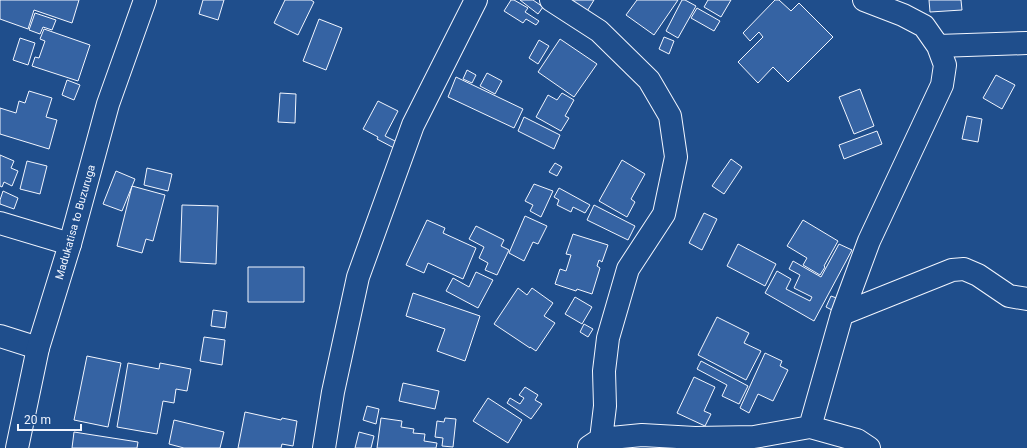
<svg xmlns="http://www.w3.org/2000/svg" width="1027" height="448" font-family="Roboto,sans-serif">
  <rect width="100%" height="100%" fill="#1f4e8c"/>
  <path fill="#3563a3" stroke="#f2f6ff" d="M0,0H79L72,23L34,10L28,29L0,19Z
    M203,0H224L218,20L199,14Z
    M285,0H311L314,2L298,35L274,23Z
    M511,0H514L528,8L525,12L539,21L536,25L526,19L523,23L504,11Z
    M520,0H533L543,7L538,14Z
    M567,0H594L586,13Z
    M637,0H678L654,35L626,15Z
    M682,0H685L696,6L678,38L666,31Z
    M708,0H731L721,17L704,7Z
    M775,0H779L791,11L799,3L833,37L788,82L773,67L758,83L738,62L763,37L759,32L750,41L743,33Z
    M929,0H961L962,10L930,12Z
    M697,8L720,21L714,31L691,18Z
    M35,13L56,20L52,30L43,27L40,34L29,30Z
    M319,19L342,28L326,70L303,61Z
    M44,29L90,45L78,81L32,66L35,57L39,58L45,41L40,39Z
    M664,37L674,41L669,54L659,49Z
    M20,38L35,43L28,65L13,60Z
    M560,39L597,64L574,97L538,72Z
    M539,40L549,46L538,64L529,58Z
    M467,70L476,75L472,83L463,79Z
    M487,73L502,81L495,94L480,86Z
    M996,75L1015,85L1002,109L983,98Z
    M456,77L523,109L514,128L448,97Z
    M67,80L80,85L74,100L62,95Z
    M860,89L874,126L854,134L839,97Z
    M29,91L52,98L46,117L57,120L49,149L0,134V108L16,113L19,101L25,103Z
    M280,93L296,94L295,123L278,122Z
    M562,93L574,100L565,116L569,118L561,131L536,117L548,95L557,100Z
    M378,101L398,111L385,136L397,142L394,148L377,139L378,137L363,129Z
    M967,116L982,119L978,142L962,139Z
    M524,117L560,135L554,149L518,131Z
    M877,131L882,144L844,159L839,145Z
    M0,155L14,161L11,168L18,171L12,186L4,182L2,187L0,186Z
    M731,159L742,167L724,194L712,186Z
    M622,160L645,174L631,199L635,202L627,217L599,201Z
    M27,161L47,166L40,194L20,189Z
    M555,163L562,167L557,176L549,172Z
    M147,168L172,174L168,191L144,185Z
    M116,171L135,179L122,211L103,204Z
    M534,184L553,191L541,217L530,211L533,205L525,201Z
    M132,186L165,195L153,241L146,239L142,253L117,246Z
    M559,188L590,205L585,213L573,207L571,212L557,205L559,200L554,197Z
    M3,191L18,198L14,209L0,204V200Z
    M182,205L218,206L216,264L180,262Z
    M594,205L635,226L628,240L587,220Z
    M704,213L717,219L702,250L689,243Z
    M525,216L547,226L538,244L533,242L524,261L509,253Z
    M427,220L445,228L443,233L476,248L463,279L428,263L424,273L406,265Z
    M803,220L838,241L824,266L825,267L820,275L803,265L807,258L787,246Z
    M476,226L504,240L501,246L509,250L497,275L485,270L488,263L479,258L484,247L469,239Z
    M573,234L608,245L602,262L599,260L597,266L600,268L592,294L577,289L576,291L555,284L560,269L566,271L571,255L566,254Z
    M738,244L776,264L765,286L727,266Z
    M839,244L852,250L814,321L765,293L777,271L791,279L786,289L810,301L812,297L794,288L800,275L789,269L793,261L821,277Z
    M248,267H304V302H248Z
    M476,272L493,280L478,308L446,291L453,278L469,287Z
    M518,288L527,295L532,288L553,303L544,316L555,323L536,351L530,347V348L494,324Z
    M413,293L480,316L465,361L437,351L445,329L406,316Z
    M831,296L839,299L834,311L826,307Z
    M575,297L592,307L582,324L565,314Z
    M213,310L227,312L225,328L211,326Z
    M717,317L749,333L744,343L761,351L746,380L698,355Z
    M584,324L593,329L588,337L580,332Z
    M204,337L225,340L222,365L200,361Z
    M765,353L782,361L780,366L788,370L773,401L758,394L749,413L740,408Z
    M87,356L121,363L108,427L74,420Z
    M701,361L748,386L739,404L722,396L727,385L697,369Z
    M128,363L159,369L160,363L191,369L187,391L176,389L174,403L163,401L157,434L117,427Z
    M694,377L715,387L704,411L711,414L705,426L677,413Z
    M403,383L439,391L435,409L399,401Z
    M525,387L538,395L535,400L542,404L531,419L507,403L510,398L520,404L524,398L519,395Z
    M488,398L522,420L508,443L473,421Z
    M367,406L379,409L376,424L363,420Z
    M245,412L281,420L282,418L297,421L293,446L282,444L281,448H238Z
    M381,418L402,421L401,427L414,429L413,433L425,434L424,441L437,443L436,448H377Z
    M445,418L456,419L453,447L442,446L443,438L435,437L437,421L444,422Z
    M174,420L224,432L220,448H184L169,444Z
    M74,432L138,442L137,448H72Z
    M359,432L374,436L371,448H355Z"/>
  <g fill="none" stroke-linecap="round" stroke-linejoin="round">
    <g stroke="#f2f6ff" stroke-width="24">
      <path id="minor" d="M551,0L599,31L649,80L670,116L676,157L664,214L628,269L608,338L604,371L605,406L601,439
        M938,46L1027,43
        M0,223L70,244
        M842,314L952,270L964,269L978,275L1009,296L1027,299
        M0,336L38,348
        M810,427L842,314L869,241L942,85L945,65L938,46L924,26L903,15L864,0
        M589,447L601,439L642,435L695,438L754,437L810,427L857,440L869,448
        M324,448L333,392L358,277L413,125L476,0"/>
    </g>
    <g stroke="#f2f6ff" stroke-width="24">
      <path id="major" d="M17,448L38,348L70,244L108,104L145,0"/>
    </g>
    <use href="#minor" stroke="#1f4e8c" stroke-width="22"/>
    <use href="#major" stroke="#1f4e8c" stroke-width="22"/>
  </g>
  <g text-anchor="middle" stroke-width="3" stroke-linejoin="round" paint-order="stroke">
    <g font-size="11" fill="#f2f6ff" stroke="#1f4e8c">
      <text transform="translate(75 222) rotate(-74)" y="4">Madukatisa to Buzuruga</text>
    </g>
  </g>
  <path d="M18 424v6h63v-6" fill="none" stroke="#f2f6ff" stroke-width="2"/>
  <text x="24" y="424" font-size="12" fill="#f2f6ff" stroke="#1f4e8c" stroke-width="3" paint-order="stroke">20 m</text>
</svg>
